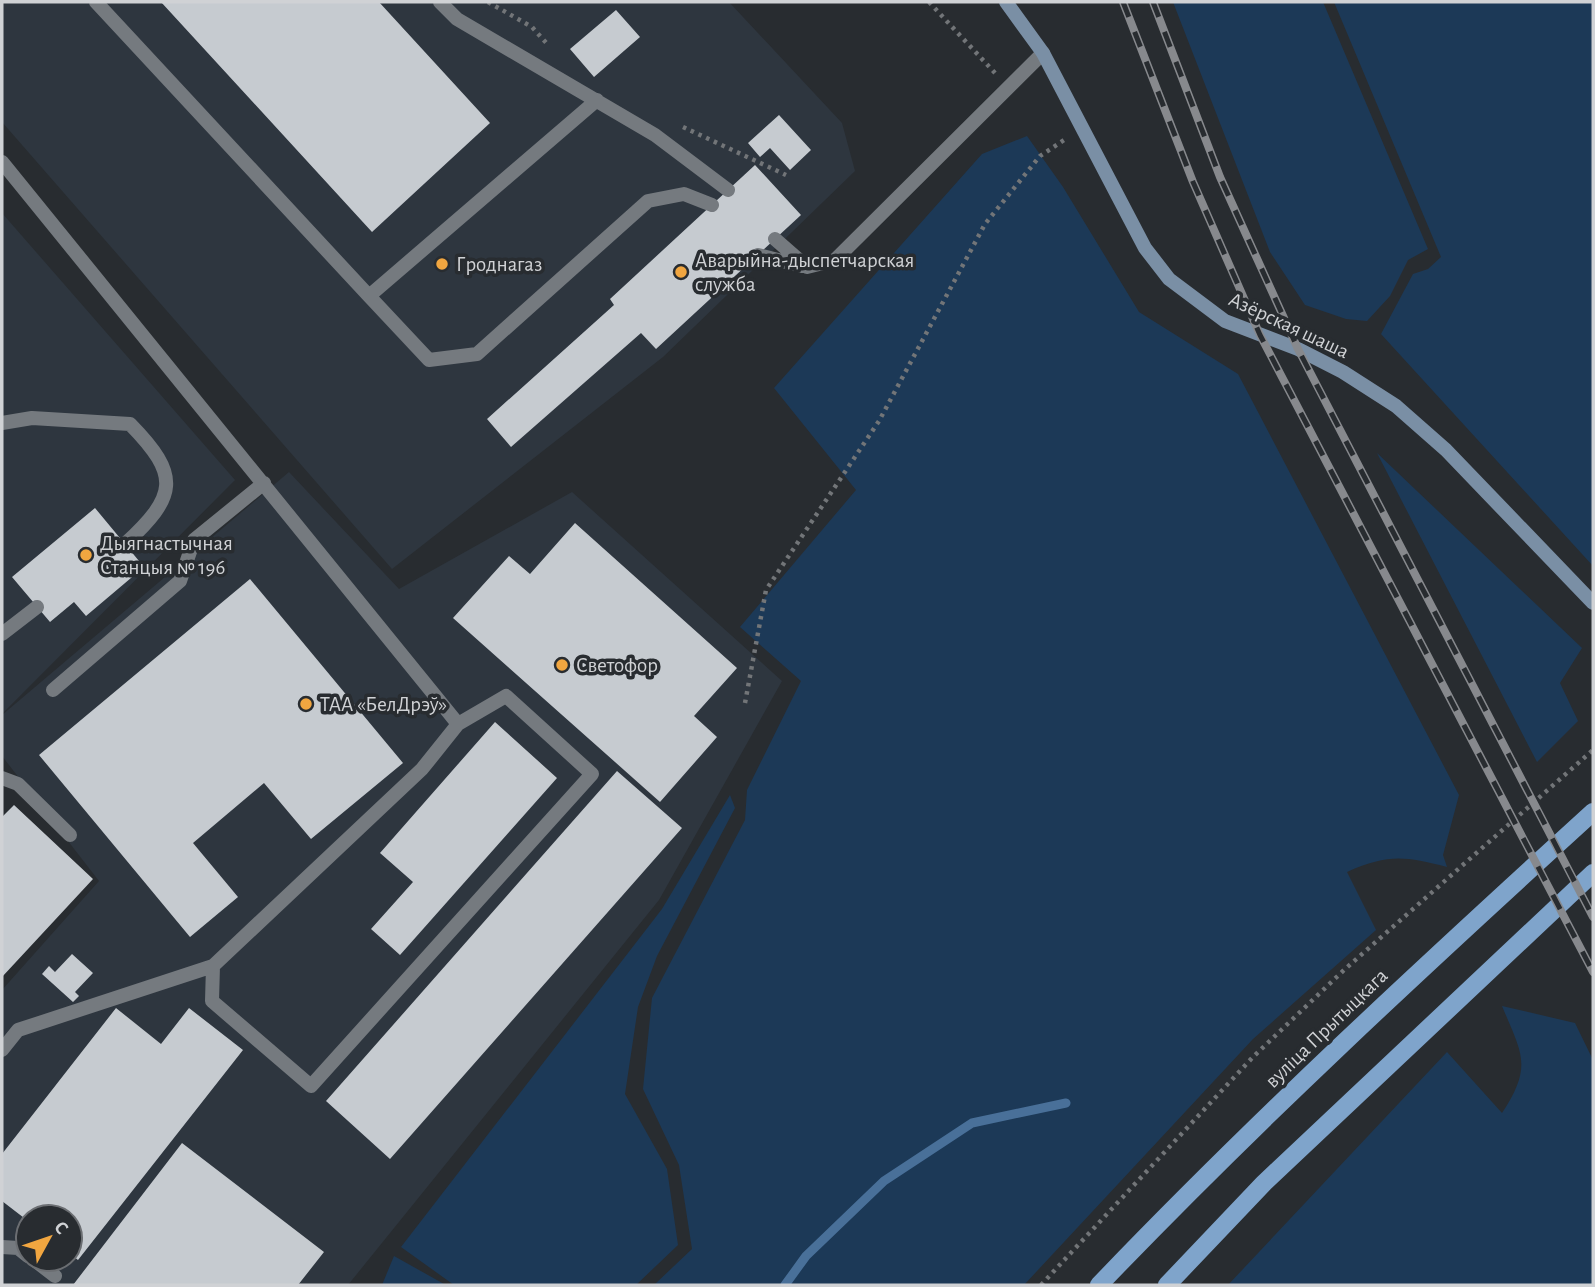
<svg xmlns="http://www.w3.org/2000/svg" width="1595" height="1287" font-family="'Alegreya Sans',sans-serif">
  <rect width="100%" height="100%" fill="#282c30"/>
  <path fill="#2e363f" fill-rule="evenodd" d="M2,2H729L842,123L855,171L663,357L392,569L2,122Z
    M2,213L235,480L2,714Z
    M289,472L399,589L572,492L782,681L659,900L348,1285H2V990L99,881L2,756V715ZM28,1217H70V1259H28Z"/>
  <path fill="#1c3957" d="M1173,2H1323L1428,249L1408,260L1390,296L1367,321L1346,319L1305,305L1270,252Z
    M1334,2H1593V566L1381,334L1413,274L1428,269L1441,257Z
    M1027,136L1063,187L1139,312L1238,374L1459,795L1443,855L1447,867C1404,856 1388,854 1347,872L1376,930L1253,1039L1024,1285H654L692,1249L679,1165L643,1089L652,998L745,820L747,790L801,681L740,627L856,490L774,388L982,154Z
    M1377,453L1582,648L1560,683L1578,721L1537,762Z
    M730,795L735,808L657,956L638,1007L625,1094L667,1169L678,1245L636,1285H454L401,1247L662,909Z
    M1502,1006L1575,1023L1593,1060V1285H1228L1447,1052L1502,1113C1533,1066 1522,1054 1502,1006Z
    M394,1256L444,1284L445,1285H382Z"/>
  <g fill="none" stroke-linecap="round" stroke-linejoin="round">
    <path stroke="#497099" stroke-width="9" d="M785,1285L806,1256L884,1181L972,1123L1066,1103"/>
  </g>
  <path fill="#c6cbd0" d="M161,2H379L490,123L372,232Z
    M616,10L640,37L594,77L570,49Z
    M779,115L811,150L790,170L770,148L760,157L748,143Z
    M755,165L801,215L656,349L641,333L511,447L487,419L614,305L610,299Z
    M95,508L144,567L86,616L74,602L50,622L12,577Z
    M575,523L737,668L694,716L717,737L660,802L453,618L509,556L530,574Z
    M250,579L403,763L311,839L264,783L193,843L238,897L190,937L39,755Z
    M495,722L557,778L400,955L371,929L413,882L380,853Z
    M617,771L682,828L390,1159L326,1101Z
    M14,805L93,879L2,977V817Z
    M72,954L93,973L75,992L79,996L73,1002L42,974L49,966L55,972Z
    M116,1008L161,1044L189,1008L243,1050L78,1260L70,1254V1217H28V1221L2,1201V1154Z
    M182,1143L324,1252L298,1285H73Z"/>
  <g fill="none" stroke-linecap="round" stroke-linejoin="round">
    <path stroke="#727578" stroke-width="4.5" stroke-dasharray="3.5 5" stroke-linecap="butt" d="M488,2L532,27L549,46
      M929,2L995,73
      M683,127L786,175
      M745,703L766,590L879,421L985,224L1040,156L1064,140
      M1041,1285L1253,1057L1344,970L1593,750"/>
    <path stroke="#757a7f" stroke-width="14" d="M96,2L369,296L597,100
      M440,2L457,19L655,135L728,190
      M2,162L458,724L422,769L213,966L18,1030L2,1050
      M775,239L807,267L835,260L1043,53
      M758,255L802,266
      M369,296L429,360L477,354L648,201L684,194L712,205
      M2,423L32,418L130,424C181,476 177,496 125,544
      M2,634L37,607
      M53,690L180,581L194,540L264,483
      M2,778L18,784L70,835
      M213,966L212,1001L311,1086L592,774L506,696L458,724
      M2,1247L18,1248L28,1256
      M33,1259L55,1276"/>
    <path stroke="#7a8fa5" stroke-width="14" d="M1006,2L1043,53L1145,248L1169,279L1225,321L1298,349L1343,372L1396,406L1446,450L1593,603"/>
    <path stroke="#7fa4cb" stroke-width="18" d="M1099,1285C1257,1120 1424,966 1593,812
      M1167,1285L1264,1183L1593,873"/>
    <g stroke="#87898d" stroke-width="8">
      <path id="rail" d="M1123,2L1193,182L1260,335L1593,972
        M1153,2L1220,177L1298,349L1593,917"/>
    </g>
    <use href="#rail" stroke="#282c30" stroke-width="5" stroke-dasharray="16" stroke-linecap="butt"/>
  </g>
  <g fill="#f1a640" stroke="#282c30" stroke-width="2.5">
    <circle cx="442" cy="264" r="7"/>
    <circle cx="681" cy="272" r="7"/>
    <circle cx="86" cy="555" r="7"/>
    <circle cx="562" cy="665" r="7"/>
    <circle cx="306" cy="704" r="7"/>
  </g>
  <g text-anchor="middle" stroke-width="7" stroke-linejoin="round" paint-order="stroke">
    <g font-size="21" fill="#d0d2d5" stroke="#282c30" text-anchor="start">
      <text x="695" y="267">Аварыйна-дыспетчарская<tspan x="695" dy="24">служба</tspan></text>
      <text x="456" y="271">Гроднагаз</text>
      <text x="100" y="550">Дыягнастычная<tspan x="100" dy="24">Станцыя № 196</tspan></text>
      <text x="576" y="672">Светофор</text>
      <text x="320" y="711">ТАА «БелДрэў»</text>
    </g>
    <g font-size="21" fill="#d0d2d5" stroke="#282c30">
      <text transform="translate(1289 325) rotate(25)" y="7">Азёрская шаша</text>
      <text transform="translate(1326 1028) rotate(-44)" y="7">вуліца Прытыцкага</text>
    </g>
  </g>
  <rect width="1595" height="1287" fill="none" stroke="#d0d2d5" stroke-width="7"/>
  <g transform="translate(49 1238) rotate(50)"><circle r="33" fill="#282c30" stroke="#6b6e72" stroke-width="2"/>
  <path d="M0-5L12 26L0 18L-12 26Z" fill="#f1a640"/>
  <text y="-10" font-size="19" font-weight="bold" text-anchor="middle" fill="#d0d2d5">С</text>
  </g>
</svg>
